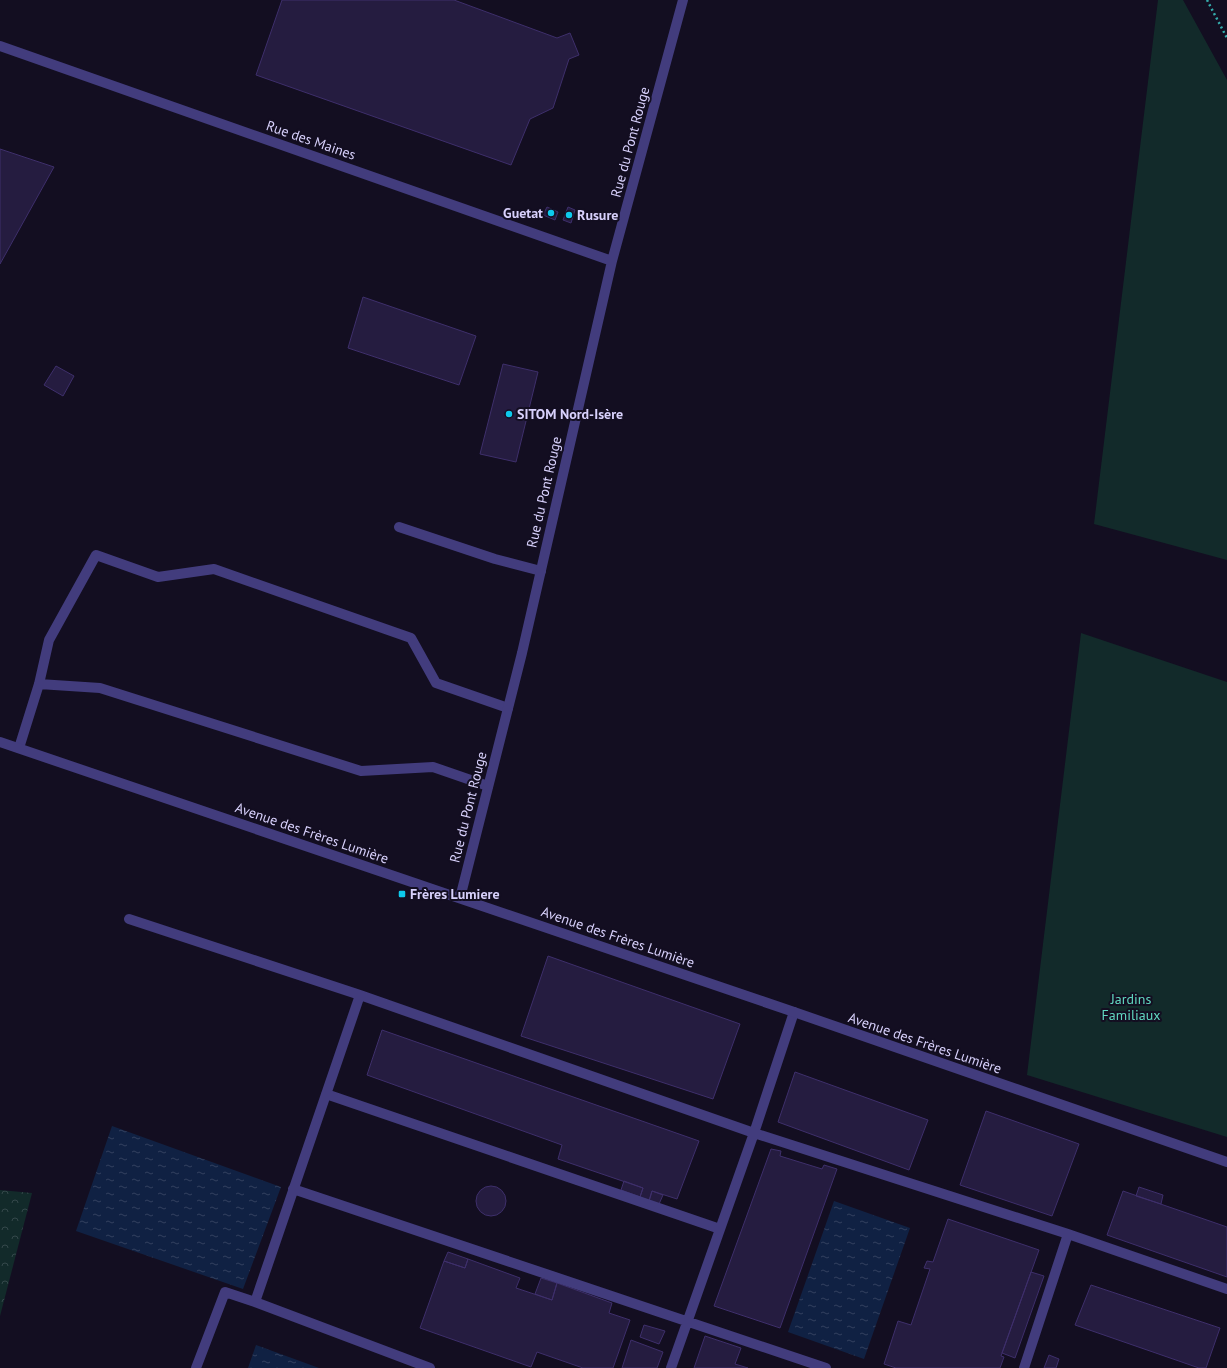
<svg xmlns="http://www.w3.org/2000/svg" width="1227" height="1368" font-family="'PT Sans',sans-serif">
  <defs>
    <pattern id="forest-crowns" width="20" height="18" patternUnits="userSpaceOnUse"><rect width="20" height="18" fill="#122a2a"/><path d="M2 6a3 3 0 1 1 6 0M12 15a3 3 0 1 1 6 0" fill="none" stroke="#34484a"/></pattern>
    <pattern id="water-ripples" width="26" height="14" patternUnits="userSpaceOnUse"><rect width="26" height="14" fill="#102143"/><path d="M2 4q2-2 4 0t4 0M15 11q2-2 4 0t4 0" fill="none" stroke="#32405f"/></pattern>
  </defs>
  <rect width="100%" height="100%" fill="#130e21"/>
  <path fill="url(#forest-crowns)" d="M0,1190L32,1193L0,1316Z"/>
  <path fill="#122a2a" d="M1158,0H1183L1227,80V560L1094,524Z
    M1081,633L1227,682V1137L1027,1075Z"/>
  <path fill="url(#water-ripples)" d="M112,1126L281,1187L243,1289L76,1231Z
    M834,1201L910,1228L864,1359L788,1332Z
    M256,1345L319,1368H248Z"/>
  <path fill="#251c40" stroke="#3e2f6b" d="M282,0H454L557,38L570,33L579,55L569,59L553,108L530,119L511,165L256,75Z
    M0,149L54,167L0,264Z
    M547,207L558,212L555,220L543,215Z
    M568,207L575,210L571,223L563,220Z
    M363,297L476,336L459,385L348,348Z
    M503,364L538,372L516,462L480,454Z
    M56,366L74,376L63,396L44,385Z
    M548,956L740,1024L713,1099L521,1036Z
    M382,1030L699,1141L677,1199L652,1191L649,1201L640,1197L643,1188L558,1159L562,1145L367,1075Z
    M795,1072L928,1120L909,1170L778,1122Z
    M986,1111L1079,1144L1052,1216L960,1185Z
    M771,1149L781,1151L780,1156L822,1169L824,1165L837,1169L780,1328L714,1306Z
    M624,1181L643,1188L640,1197L621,1190Z
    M476 1201a15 15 0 1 1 30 0a15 15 0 1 1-30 0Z
    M1139,1187L1163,1195L1161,1204L1136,1196Z
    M652,1191L663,1195L659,1204L649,1201Z
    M1123,1191L1227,1227V1277L1107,1235Z
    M948,1219L1039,1250L1001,1356L1004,1357L1000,1368H896L884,1364L898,1321L911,1325L930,1269L924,1268L927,1261L933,1262Z
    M448,1252L468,1259L465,1268L444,1261Z
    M468,1259L520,1278L516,1288L552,1300L557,1283L612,1303L609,1313L630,1320L613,1368H583L537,1352L531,1367L420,1328L444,1261L465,1268Z
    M1031,1272L1044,1276L1015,1358L1002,1353Z
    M541,1278L557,1283L552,1300L535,1294Z
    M1091,1285L1220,1328L1206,1368H1199L1075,1325Z
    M644,1325L665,1331L659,1344L640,1337Z
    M705,1336L741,1348L735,1364L748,1368H694Z
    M631,1340L663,1352L657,1368H622Z
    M1049,1355L1059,1359L1056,1368H1044Z"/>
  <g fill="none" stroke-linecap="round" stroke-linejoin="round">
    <path stroke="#35acac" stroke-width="2.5" stroke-dasharray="2 3" stroke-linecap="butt" d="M1207,0L1227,38"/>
    <path stroke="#423c7d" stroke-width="10" d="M399,527L495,559L541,571
      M39,684L100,688L361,771L433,767L488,786
      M19,748L39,684L49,640L96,555L158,577L214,569L411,638L436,683L508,708
      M129,919L360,995L754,1133L671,1368
      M794,1012L754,1133L1068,1234L1227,1289
      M326,1094L720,1229
      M293,1189L826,1368
      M255,1302L430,1368
      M196,1368L225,1292L255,1302L360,995
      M1024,1368L1068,1234"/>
    <path stroke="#423c7d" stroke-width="10" d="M0,46L612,261
      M0,742L794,1012L1227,1162
      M460,898L522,653L612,261L683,0"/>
  </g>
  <g fill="#0dc9ec" stroke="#130e21" stroke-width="1.5">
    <circle cx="551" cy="213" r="4"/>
    <circle cx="569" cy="215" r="4"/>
    <circle cx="509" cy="414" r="4"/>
    <rect x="398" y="890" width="8" height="8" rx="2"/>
  </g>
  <g text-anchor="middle" stroke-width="4" stroke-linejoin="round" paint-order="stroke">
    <g font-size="14" fill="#d8d1fc" stroke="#130e21">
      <text transform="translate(311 140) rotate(19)" y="5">Rue des Maines</text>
      <text transform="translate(630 142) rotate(-75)" y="5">Rue du Pont Rouge</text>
      <text transform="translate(544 492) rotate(-77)" y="5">Rue du Pont Rouge</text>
      <text transform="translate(468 807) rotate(-76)" y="5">Rue du Pont Rouge</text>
      <text transform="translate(312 833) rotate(19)" y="5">Avenue des Frères Lumière</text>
      <text transform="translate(618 937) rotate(19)" y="5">Avenue des Frères Lumière</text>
      <text transform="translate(925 1043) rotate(19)" y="5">Avenue des Frères Lumière</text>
    </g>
    <g font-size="14" font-weight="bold" fill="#d8d1fc" stroke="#130e21" text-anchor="start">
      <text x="543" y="218" text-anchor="end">Guetat</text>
      <text x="577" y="220">Rusure</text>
      <text x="517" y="419">SITOM Nord-Isère</text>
      <text x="410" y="899">Frères Lumiere</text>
    </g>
    <g font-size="14" fill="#61d8c1" stroke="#130e21">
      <text x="1131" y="1004">Jardins<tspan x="1131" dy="16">Familiaux</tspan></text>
    </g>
  </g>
</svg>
